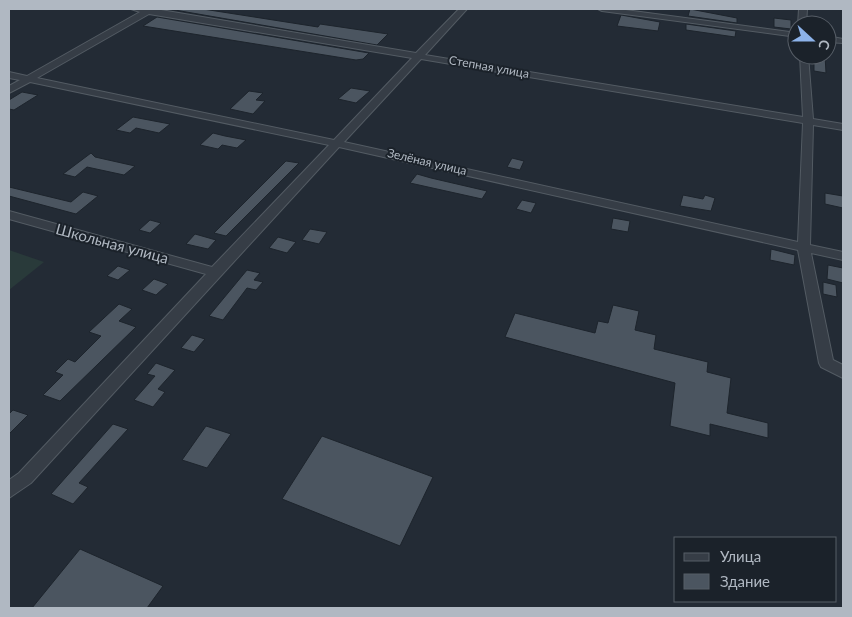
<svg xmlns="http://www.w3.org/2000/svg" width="852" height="617" font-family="Lato,sans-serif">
  <rect width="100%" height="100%" fill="#232b35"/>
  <path fill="#293a3a" d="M9,250L44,262L9,290Z"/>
  <path fill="#4b5560" stroke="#1d242c" d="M169,9H203L318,27L320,24L388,34L377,45Z
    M690,9L737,18V23L688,16Z
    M621,15L660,22L658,31L617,26Z
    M157,17L369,53L363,59L356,60L143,26Z
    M774,18L791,20V29L774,27Z
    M686,24L736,31L735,37L686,30Z
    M814,55H825L826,73L814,71Z
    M351,88L370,91L356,103L338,99Z
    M249,91L263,93L256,100L265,101L253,114L230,109Z
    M22,92L38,95L14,110L9,109V100Z
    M133,117L170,124L159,133L136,128L130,133L116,130Z
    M213,133L225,136L246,140L237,148L222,145L218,149L200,145Z
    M91,153L95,157L135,166L124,175L87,167L75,177L63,174Z
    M512,158L524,161L520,170L507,167Z
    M286,161L299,163L226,236L214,233Z
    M417,174L431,178L487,191L482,199L410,183Z
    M9,187L71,202L83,192L98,196L76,214L9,196Z
    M825,193L843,196V208L825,204Z
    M683,195L703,199L705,195L715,198L711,211L680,206Z
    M522,200L536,203L531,213L516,209Z
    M613,218L630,221L628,232L611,229Z
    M150,220L161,223L150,233L139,230Z
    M310,229L327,232L319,244L302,240Z
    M195,234L216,240L208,249L186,244Z
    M278,237L296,242L287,253L269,248Z
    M771,249L795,255L794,265L770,260Z
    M828,265L843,268V283L827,279Z
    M118,266L130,270L118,280L107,276Z
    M247,270L260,273L254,280L263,282L256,290L247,288L223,320L209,316Z
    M154,279L168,284L156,295L142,290Z
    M823,282L836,285L837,297L823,294Z
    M119,304L132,309L119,321L136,327L60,401L43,395L63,375L55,372L68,359L75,362L101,336L89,332Z
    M613,305L639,311L635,330L656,335L654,349L708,362L707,372L731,378L727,413L768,423V438L710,424V436L670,426L675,383L505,337L515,313L595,333L598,321L608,323Z
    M192,335L205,339L194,352L181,348Z
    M156,363L175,370L158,389L165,392L153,407L134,400L155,376L147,374Z
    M13,410L28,415L9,434V414Z
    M113,424L128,429L79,483L88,487L73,504L51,494Z
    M206,426L231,434L207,468L182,460Z
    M322,436L433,477L400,546L282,499Z
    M80,549L163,586L147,608H32Z"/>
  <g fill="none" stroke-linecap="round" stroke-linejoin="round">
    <g stroke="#535b63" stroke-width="2">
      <path id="minor" d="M131,9H155L416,53L459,9H467L425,55L803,117L800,55H808L813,119L843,124V130L813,125L810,245L843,252V260L811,253L833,360L843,365V378L821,367L819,363L798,250L339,147L31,483L9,498V480L19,473L206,274L9,219V211L212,267L329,145L30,82L9,93V86L20,80L9,78V72L27,76L140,12ZM149,14L412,58L334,140L37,78ZM421,59L803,123L798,242L344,142Z
        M598,9H618L797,33V37L602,11Z
        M799,9H807L806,25H798Z
        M827,36L843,39V43L827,42Z"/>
    </g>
    <use href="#minor" fill="#363d46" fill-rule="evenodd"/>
  </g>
  <g text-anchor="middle" stroke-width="4" stroke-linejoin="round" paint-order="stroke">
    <g font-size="12" fill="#b0b8c2" stroke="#1b222a">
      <text transform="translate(489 67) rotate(10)" y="4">Степная улица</text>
      <text transform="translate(427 162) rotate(13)" y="4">Зелёная улица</text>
    </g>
    <g font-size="15" fill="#b0b8c2" stroke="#1b222a">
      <text transform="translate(112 244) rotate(15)" y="5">Школьная улица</text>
    </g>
  </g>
  <rect width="852" height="617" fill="none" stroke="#b0b8c2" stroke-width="20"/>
  <rect x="674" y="537" width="162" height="65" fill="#1b222a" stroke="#575e67"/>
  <rect x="684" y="553" width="25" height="8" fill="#363d46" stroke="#575e67"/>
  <text x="720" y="562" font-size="15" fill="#b0b8c2">Улица</text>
  <rect x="684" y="574" width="25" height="15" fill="#4b5560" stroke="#575e67"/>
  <text x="720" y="587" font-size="15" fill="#b0b8c2">Здание</text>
  <g transform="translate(812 40) rotate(111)"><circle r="24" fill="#1b222a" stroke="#575e67"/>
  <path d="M0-4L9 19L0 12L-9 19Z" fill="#8db3ea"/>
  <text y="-8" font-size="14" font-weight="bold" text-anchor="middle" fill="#b0b8c2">С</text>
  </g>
</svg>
